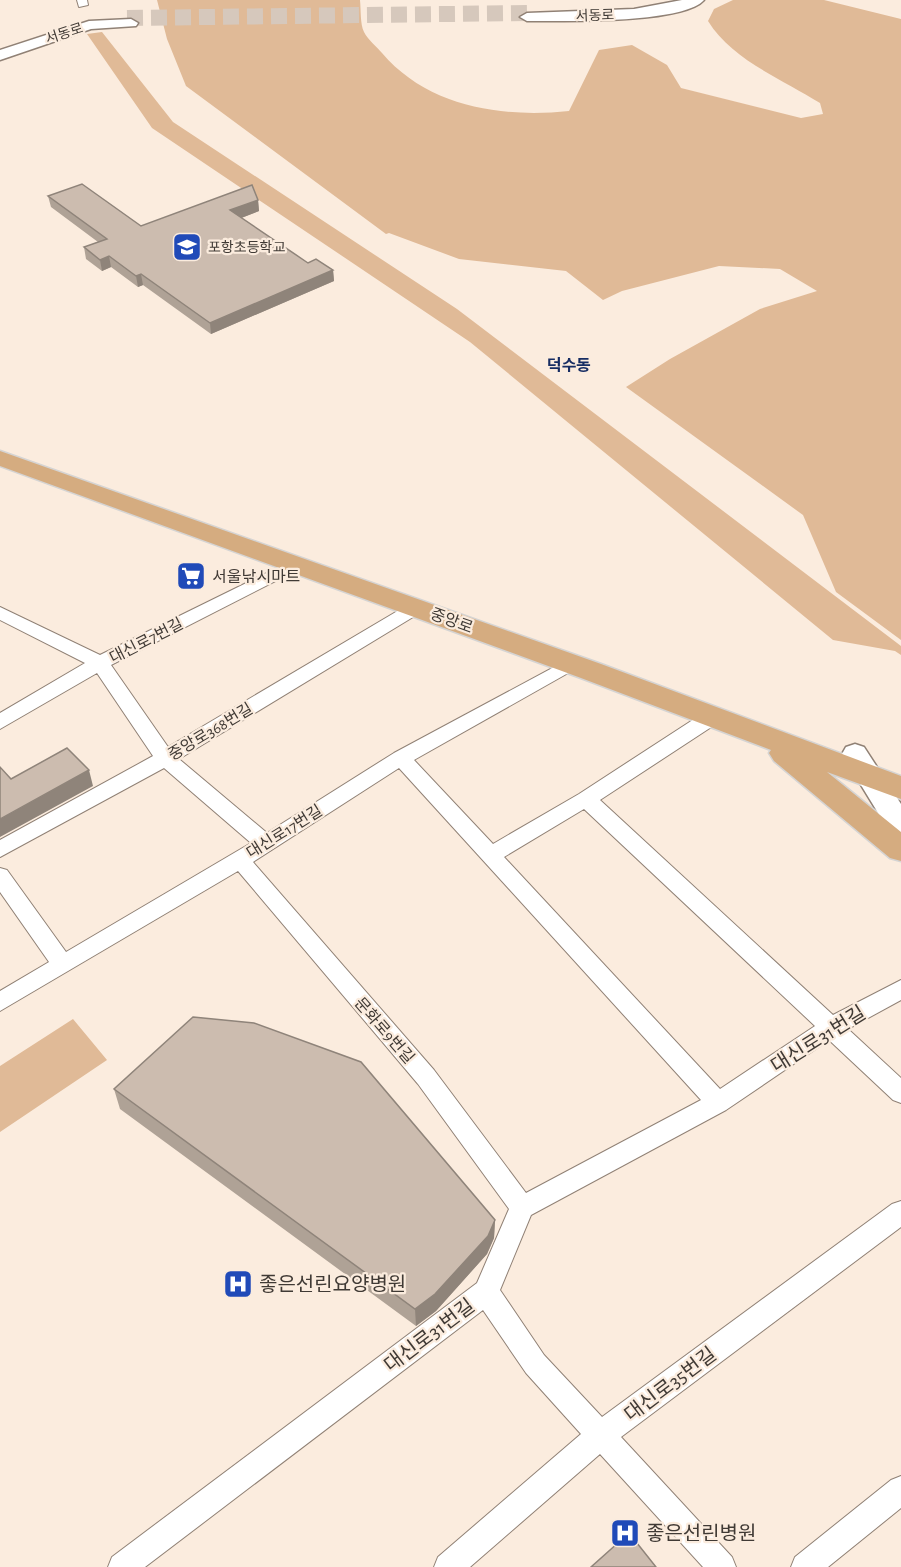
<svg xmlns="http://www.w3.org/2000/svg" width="901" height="1567" font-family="'Alegreya Sans','Noto Sans KR',sans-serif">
  <rect width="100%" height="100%" fill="#fbecde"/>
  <path fill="#e0ba97" d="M157,0H360C361,9 360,24 364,32C368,40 377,47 382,53C428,107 502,118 569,111L599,50L632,45L667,65L681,88L801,118L823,114L820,103C782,79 732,60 708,21L714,9L733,0H824L901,19V640L836,592L803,515L626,387L670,359L760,309L817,291L780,269L719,266L622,291L603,300L566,271L459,259L389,233L386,234L186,86L167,39Z
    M102,32L173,122L457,309L901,646V655L895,651L833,640L470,342L152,128L87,34Z
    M73,1019L107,1060L0,1132V1066Z"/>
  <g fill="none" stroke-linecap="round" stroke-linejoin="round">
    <path stroke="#d6c8bc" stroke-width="16" stroke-dasharray="16 8" stroke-linecap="butt" d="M127,18L528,13"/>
    <g stroke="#908175" stroke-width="2">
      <path id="street" d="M77,0H87L88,5L79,7Z
        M295,559L301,560L303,564L301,568L111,665L168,747L411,603H423L426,607L423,611L179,759L267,833L394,753L571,658L577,660L580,664L577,668L414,760L493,844L579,794L705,712H719L721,717L719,722L600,800L833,1015L901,980V1000L848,1029L901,1078V1103L893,1100L829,1040L726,1110L531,1215L500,1290L544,1355L602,1417L892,1204L901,1201V1227L621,1437L732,1557L736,1567H703L600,1454L470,1567H434L438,1557L581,1434L526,1373L483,1310L145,1567H108L112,1557L477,1283L509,1209L418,1084L238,871L0,1011V991L49,962L0,892V868L7,870L66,952L251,843L164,768L0,857V840L153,756L97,673L0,729V713L85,663L0,620V607L100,655ZM399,768L701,1100L526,1193L434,1070L253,862ZM584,809L815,1026L720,1089L504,857Z
        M901,1476V1508L828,1567H791L795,1557L891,1480Z"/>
    </g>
    <g stroke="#908175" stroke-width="3">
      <path id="secondary" d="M682,0H704C683,24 561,21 527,21L520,17L527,13L634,9Z
        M131,19L138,23L136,26L91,29L0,60V50L89,21Z
        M855,744L864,747L901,804V838L891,834L842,754L846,747Z"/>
    </g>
    <g stroke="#d5d4d3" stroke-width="3">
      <path id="primary" d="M0,451L601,664L901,776V799L827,772L901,832V861L890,858L774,761L769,753L771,750L581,678L0,466Z"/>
    </g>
    <use href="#street" fill="#fff" fill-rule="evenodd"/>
    <use href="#secondary" fill="#fff" fill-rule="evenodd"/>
    <use href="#primary" fill="#d5ac80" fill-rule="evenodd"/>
  </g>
  <path fill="#afa296" d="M48,196L141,226L258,200L259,211L241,218L308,263L333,270L334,281L211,334L143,285L138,287L111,267L102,271L86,259L84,247L98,242L51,207Z
    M114,1089L495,1220L494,1238L487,1254L436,1311L416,1326L120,1109Z"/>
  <path fill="#8f847a" d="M258,200L259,211L231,222L230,210Z
    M109,256L111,267L102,271L100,260Z
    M333,270L334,281L211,334L210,323Z
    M141,274L143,285L138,287L136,276Z
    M89,770L93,786L0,837V819Z
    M495,1220L494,1238L487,1254L436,1311L416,1326L415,1309Z"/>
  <path fill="#ccbcaf" stroke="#8f847a" stroke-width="1.5" d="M82,184L141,226L252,185L258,200L230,210L308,263L316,259L333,270L210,323L141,274L136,276L109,256L100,260L84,247L107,239L48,196Z
    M67,748L89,770L0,819V767L11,779Z
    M193,1017L254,1023L361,1062L495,1220L488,1236L435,1294L415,1309L114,1089Z
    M629,1533L656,1567H591Z"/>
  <defs>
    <g id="school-square" transform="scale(1.5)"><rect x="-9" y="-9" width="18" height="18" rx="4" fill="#204ab8" stroke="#fbecde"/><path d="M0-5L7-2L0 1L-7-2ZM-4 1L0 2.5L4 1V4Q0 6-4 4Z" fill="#fff"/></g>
    <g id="supermarket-square" transform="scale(1.5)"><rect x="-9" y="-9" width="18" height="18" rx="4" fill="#204ab8" stroke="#fbecde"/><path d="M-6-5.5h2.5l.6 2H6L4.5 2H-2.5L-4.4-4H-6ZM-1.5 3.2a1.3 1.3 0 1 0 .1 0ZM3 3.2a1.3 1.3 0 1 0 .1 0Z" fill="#fff"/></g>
    <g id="hospital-square" transform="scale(1.5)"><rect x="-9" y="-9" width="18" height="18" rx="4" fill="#204ab8" stroke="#fbecde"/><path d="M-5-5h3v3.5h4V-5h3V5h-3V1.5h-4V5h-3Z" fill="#fff"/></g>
  </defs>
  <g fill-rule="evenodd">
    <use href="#school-square" x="187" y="247"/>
    <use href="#supermarket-square" x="191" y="576"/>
    <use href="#hospital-square" x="238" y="1284"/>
    <use href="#hospital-square" x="625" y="1533"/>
  </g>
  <g text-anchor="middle" stroke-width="4.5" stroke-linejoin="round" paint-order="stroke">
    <g font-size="14" fill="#403a35" stroke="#fbecde">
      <text transform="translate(595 15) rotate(-2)" y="5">서동로</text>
      <text transform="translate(64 33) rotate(-18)" y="5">서동로</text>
    </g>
    <g font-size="14" fill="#403a35" stroke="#fbecde" text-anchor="start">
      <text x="208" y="252">포항초등학교</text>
    </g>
    <g font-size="16" font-weight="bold" fill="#172d63" stroke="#fbecde">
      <text x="569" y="371">덕수동</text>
    </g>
    <g font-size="16" fill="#403a35" stroke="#fbecde" text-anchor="start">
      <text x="212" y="582">서울낚시마트</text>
    </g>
    <g font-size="16" fill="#403a35" stroke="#fbecde">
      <text transform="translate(452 620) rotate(20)" y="6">중앙로</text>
      <text transform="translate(146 640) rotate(-27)" y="6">대신로7번길</text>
      <text transform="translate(210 731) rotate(-31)" y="6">중앙로368번길</text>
      <text transform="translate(284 831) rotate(-32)" y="6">대신로17번길</text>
      <text transform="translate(385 1030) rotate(49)" y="6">문화로9번길</text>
    </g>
    <g font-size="20" fill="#403a35" stroke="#fbecde">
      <text transform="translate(818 1039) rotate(-32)" y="7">대신로31번길</text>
      <text transform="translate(429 1335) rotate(-37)" y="7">대신로31번길</text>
      <text transform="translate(670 1384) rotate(-37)" y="7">대신로35번길</text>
    </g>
    <g font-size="20" fill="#403a35" stroke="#fbecde" text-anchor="start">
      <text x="259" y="1291">좋은선린요양병원</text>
      <text x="646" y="1540">좋은선린병원</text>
    </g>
  </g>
</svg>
